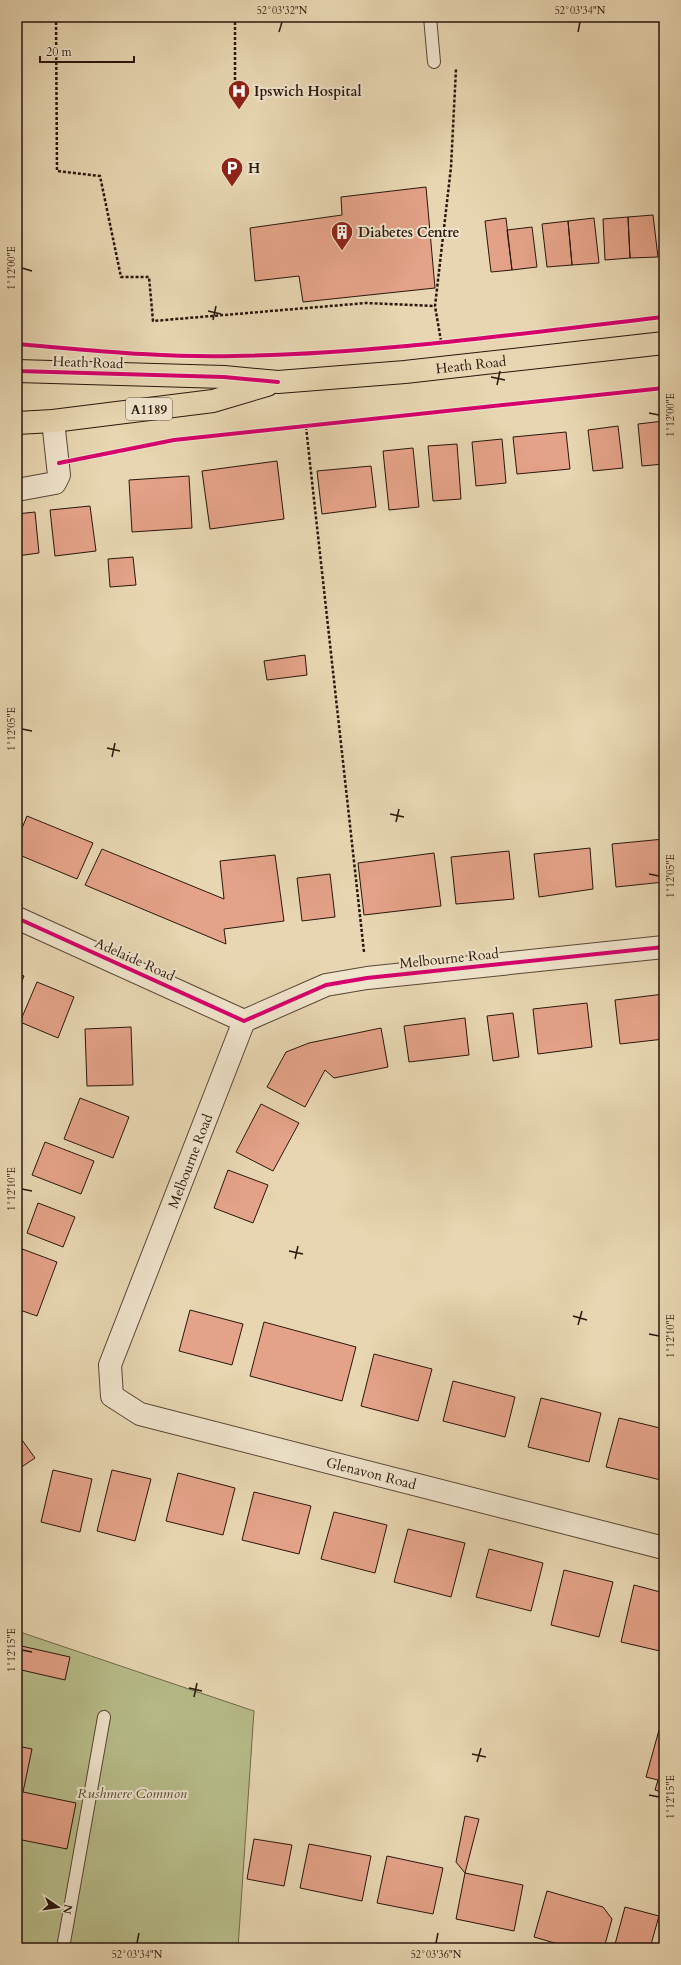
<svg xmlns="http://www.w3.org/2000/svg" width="681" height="1965" font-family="Cardo,serif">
  <rect width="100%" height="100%" fill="#e7d6b1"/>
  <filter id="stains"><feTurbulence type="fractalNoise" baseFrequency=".005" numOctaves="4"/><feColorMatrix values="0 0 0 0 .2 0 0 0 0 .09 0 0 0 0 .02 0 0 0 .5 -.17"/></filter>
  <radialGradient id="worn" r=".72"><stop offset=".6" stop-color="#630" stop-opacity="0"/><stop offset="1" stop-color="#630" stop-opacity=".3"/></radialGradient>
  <path fill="#b7bd8a" stroke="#706a4b" d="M17,1631L254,1711L238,1948H17Z"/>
  <path fill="#e4a288" stroke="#2a160c" d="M426,187L435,288L303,302L299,276L255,281L250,228L342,215L341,197Z
    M653,215L658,257L630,258L628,217Z
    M628,217L630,258L605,260L603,219Z
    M506,218L512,270L491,272L485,221Z
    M594,218L599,263L572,265L568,221Z
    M568,221L572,265L547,267L542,224Z
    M532,227L537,267L512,270L507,230Z
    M664,421V464L642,466L638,424Z
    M618,426L623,468L593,471L588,430Z
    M566,432L570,469L517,474L513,437Z
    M502,439L506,483L476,486L472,442Z
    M457,444L461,499L433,501L428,446Z
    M413,448L419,507L389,510L383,451Z
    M277,461L284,519L210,529L202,471Z
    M371,466L376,507L322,514L317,471Z
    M189,476L192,528L132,532L129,480Z
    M90,506L96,551L55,556L50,510Z
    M35,512L39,553L17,556V514Z
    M133,557L136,585L110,587L108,559Z
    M305,655L307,675L267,680L264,661Z
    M27,816L93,843L77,879L17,854V840Z
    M664,839V882L616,887L612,844Z
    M590,848L593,889L539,897L534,854Z
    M102,849L224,899L220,861L275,855L284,921L224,929L226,944L85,885Z
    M509,851L514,899L456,904L451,857Z
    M434,853L441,906L364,915L358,863Z
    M330,874L335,917L302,921L297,878Z
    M17,973L24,976L17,993Z
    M37,982L74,997L58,1038L20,1022Z
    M664,994V1039L620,1044L615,1000Z
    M587,1003L592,1047L538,1054L533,1009Z
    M513,1013L519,1057L493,1061L487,1016Z
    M465,1018L469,1055L409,1062L404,1026Z
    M131,1027L133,1085L87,1086L85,1029Z
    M381,1028L388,1067L334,1078L325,1070L305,1107L267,1087L286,1052L309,1043Z
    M80,1098L129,1117L113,1158L64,1139Z
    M261,1104L299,1123L273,1171L236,1152Z
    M45,1142L94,1161L81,1194L32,1175Z
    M228,1170L268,1185L253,1223L214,1208Z
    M38,1203L75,1217L63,1247L27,1233Z
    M17,1247L57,1262L37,1316L17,1309Z
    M190,1310L243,1324L232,1365L179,1351Z
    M264,1322L356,1347L342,1401L250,1376Z
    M374,1354L432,1369L418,1421L361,1406Z
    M453,1381L515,1397L505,1437L443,1421Z
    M541,1398L601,1413L589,1462L528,1447Z
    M619,1418L664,1429V1469L661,1480L606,1467Z
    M17,1433L35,1458L17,1470Z
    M53,1470L92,1479L80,1532L41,1522Z
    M112,1470L151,1479L135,1541L97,1531Z
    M178,1473L235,1488L223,1535L166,1521Z
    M254,1492L311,1506L299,1554L242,1540Z
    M334,1512L387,1525L375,1573L321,1559Z
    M408,1529L465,1543L451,1597L394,1582Z
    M489,1549L543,1563L531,1611L476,1597Z
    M564,1570L613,1582L599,1637L551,1625Z
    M634,1585L664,1593V1633L660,1651L621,1642Z
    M17,1645L70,1657L65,1680L17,1669Z
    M664,1712V1793L655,1790L658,1780L646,1777Z
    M17,1746L32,1749L23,1792L76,1803L67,1849L17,1839Z
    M465,1816L479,1819L465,1873L456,1862Z
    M254,1839L292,1845L284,1886L247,1879Z
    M309,1844L371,1856L362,1901L300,1888Z
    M387,1856L443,1868L433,1914L377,1903Z
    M465,1873L523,1885L514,1931L456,1919Z
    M547,1891L603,1907L612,1919L604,1948H572L534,1937Z
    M625,1907L659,1916L650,1948H614Z"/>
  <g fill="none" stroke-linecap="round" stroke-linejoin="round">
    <g stroke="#594635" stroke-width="14">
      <path id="lane" d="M430,17L434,62
        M63,1948L104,1717"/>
    </g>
    <g stroke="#594635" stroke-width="24">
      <g id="street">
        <path d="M17,490L55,483L59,475L53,421"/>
        <path d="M17,918L244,1021"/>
        <path id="s1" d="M664,947L367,978L326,985L244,1021L110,1365L112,1396L140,1414L664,1548"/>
      </g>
    </g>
    <g stroke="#2a160c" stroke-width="24">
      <g id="primary">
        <path id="s2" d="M17,371L224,377L278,382L405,372L664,343"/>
        <path d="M17,423L53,421L213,401L267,385"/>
      </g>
    </g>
    <path stroke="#2a160c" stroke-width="2.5" stroke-dasharray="3 2" stroke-linecap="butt" d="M56,17L57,171L100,176L121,277H149L153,321L366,303L435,306
      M235,17V87
      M441,341L435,306L451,167L456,69
      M306,427L364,952"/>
    <use href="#lane" stroke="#efe4cc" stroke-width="12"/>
    <use href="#street" stroke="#efe4cc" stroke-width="22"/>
    <use href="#primary" stroke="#e7d6b1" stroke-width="22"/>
    <g stroke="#efe4cc" stroke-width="6">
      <path id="cycleway" d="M17,344C89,350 163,358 235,356C379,354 522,333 664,317
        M17,371L224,377L278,382
        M59,463L174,440L664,388
        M17,918L244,1021L326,985L367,978L664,947"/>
    </g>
    <use href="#cycleway" stroke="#d6006c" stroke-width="4"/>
  </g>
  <path fill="none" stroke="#2a160c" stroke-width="1.5" d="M279,32L282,22M578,32L580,22M22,268L32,271M208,311L221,314M213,320L216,306M491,377L505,380M497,385L500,371M649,413L659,415M22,729L32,731M107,748L120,751M112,757L115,743M390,814L404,817M396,822L399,809M649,874L659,876M22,1189L32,1191M289,1251L303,1254M295,1259L298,1246M573,1316L587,1320M578,1325L582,1311M649,1334L659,1336M22,1650L32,1652M189,1688L202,1691M194,1697L197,1683M472,1754L486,1757M477,1762L481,1748M649,1795L659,1797M137,1943L139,1933M436,1943L438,1933"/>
  <defs>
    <g id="hospital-pin" transform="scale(1.15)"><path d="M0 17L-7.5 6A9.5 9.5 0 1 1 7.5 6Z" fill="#8f2418" stroke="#efe4cc"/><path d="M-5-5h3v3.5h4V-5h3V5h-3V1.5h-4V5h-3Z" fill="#fff"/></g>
    <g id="parking-pin" transform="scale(1.15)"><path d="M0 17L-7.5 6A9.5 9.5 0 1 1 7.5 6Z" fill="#8f2418" stroke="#efe4cc"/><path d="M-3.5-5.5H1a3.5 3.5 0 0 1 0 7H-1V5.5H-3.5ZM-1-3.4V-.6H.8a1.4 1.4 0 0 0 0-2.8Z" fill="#fff"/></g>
    <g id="building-pin" transform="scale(1.15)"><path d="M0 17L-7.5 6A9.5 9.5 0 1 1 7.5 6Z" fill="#8f2418" stroke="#efe4cc"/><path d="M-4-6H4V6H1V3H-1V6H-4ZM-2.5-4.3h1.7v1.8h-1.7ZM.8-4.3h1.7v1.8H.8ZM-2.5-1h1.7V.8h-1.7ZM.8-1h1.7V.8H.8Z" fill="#fff"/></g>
  </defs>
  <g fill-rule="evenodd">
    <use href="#hospital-pin" x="239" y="91"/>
    <use href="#parking-pin" x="232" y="168"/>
    <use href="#building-pin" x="342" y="232"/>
  </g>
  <g text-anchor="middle" stroke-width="4" stroke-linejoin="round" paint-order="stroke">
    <rect fill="#efe4cc" stroke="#655446" stroke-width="1" x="126" y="398" width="46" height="22" rx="3"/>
    <g font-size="13" font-weight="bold" fill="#2a160c">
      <text x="149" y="414">A1189</text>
    </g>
    <g font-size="14" font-weight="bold" fill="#2a160c" stroke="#efe4cc" text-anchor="start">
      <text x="254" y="96">Ipswich Hospital</text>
      <text x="248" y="173">H</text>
      <text x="358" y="237">Diabetes Centre</text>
    </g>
    <g font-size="14" fill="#2a160c" stroke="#efe4cc">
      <text transform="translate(88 362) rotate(2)" y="5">Heath Road</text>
      <text dy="5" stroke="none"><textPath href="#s2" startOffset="455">Heath Road</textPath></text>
      <text transform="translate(449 958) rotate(-6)" y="5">Melbourne Road</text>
      <text transform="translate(135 959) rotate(24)" y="5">Adelaide Road</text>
      <text transform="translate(190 1161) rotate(-69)" y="5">Melbourne Road</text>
      <text dy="5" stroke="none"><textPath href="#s1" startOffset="1102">Glenavon Road</textPath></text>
    </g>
    <g font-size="14" font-style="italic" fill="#544832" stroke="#efe4cc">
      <text x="132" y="1798">Rushmere Common</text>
    </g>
  </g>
  <rect width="681" height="1965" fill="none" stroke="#e7d6b1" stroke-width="44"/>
  <g transform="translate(58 1907) rotate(103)" stroke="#efe4cc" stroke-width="3" paint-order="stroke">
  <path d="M0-3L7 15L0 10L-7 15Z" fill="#2a160c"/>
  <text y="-6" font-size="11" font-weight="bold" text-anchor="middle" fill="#2a160c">N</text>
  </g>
  <path d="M40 56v6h94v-6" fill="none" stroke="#2a160c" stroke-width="2"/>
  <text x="46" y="56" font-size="12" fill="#2a160c" stroke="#efe4cc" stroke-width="3" paint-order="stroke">20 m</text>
  <rect x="22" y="22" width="637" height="1921" fill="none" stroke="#2a160c" stroke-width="1.5"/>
  <g font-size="10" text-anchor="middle" fill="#2a160c">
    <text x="282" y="14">52°03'32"N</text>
    <text x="580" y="14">52°03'34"N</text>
    <text transform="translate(11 268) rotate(-90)" y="4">1°12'00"E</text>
    <text transform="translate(670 415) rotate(-90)" y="4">1°12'00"E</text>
    <text transform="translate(11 729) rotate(-90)" y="4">1°12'05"E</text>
    <text transform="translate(670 876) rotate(-90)" y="4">1°12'05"E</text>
    <text transform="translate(11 1189) rotate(-90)" y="4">1°12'10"E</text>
    <text transform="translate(670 1336) rotate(-90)" y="4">1°12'10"E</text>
    <text transform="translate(11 1650) rotate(-90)" y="4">1°12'15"E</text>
    <text transform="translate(670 1797) rotate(-90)" y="4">1°12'15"E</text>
    <text x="137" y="1958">52°03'34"N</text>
    <text x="436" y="1958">52°03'36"N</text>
  </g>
  <rect width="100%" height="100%" filter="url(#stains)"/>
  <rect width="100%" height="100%" fill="url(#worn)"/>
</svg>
